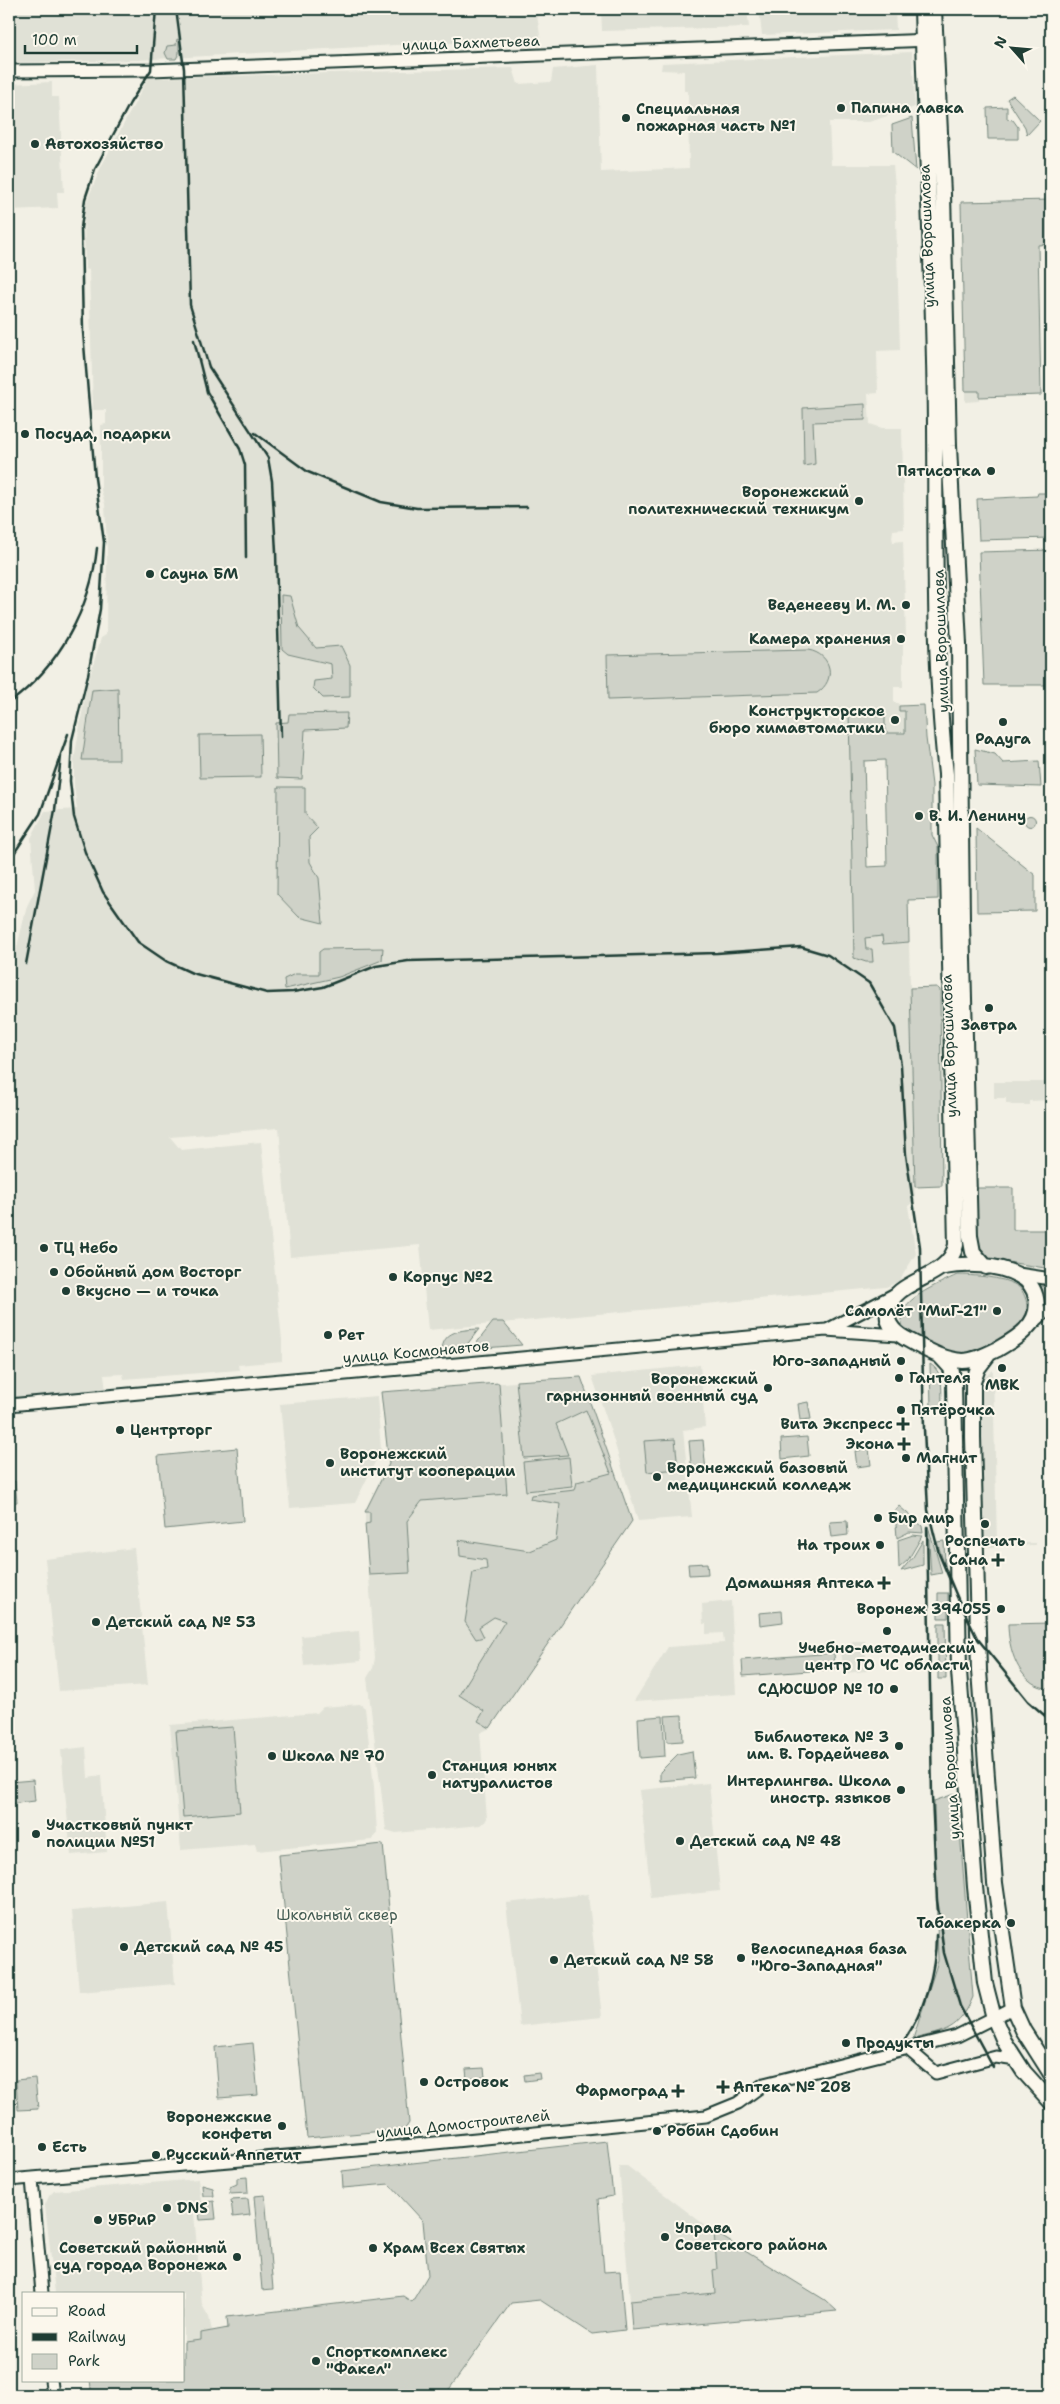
<svg xmlns="http://www.w3.org/2000/svg" width="1060" height="2404" font-family="'Shantell Sans',sans-serif">
  <rect width="100%" height="100%" fill="#f2f0e5"/>
  <filter id="ink" filterUnits="userSpaceOnUse"><feTurbulence type="fractalNoise" baseFrequency=".02" numOctaves="2"/><feDisplacementMap in="SourceGraphic" scale="10" xChannelSelector="R" yChannelSelector="G"/><feConvolveMatrix kernelMatrix="1 2 1 2 8 2 1 2 1" color-interpolation-filters="sRGB"/></filter>
  <g filter="url(#ink)">
    <path fill="#e0e1d6" d="M9,9H536L541,41L413,44L137,60L9,63Z
      M601,9H747L749,27L602,31Z
      M759,9H895L896,30L762,35Z
      M912,52L915,107L869,122H829L831,165H893L895,186L900,350L877,351L878,393L868,394L870,424L882,428H902L904,529L893,530L892,537L893,542L903,541L906,637L903,642V687H894V703H899V711H905V733L864,761L866,867L908,900L915,1201L908,1206L916,1254L899,1281L886,1287L428,1330L420,1245L290,1257L279,1128L170,1137L181,1150L261,1142L282,1340V1361L238,1365L239,1370L124,1379L123,1374L104,1375L106,1391L9,1400V980L27,906L35,890L31,838L45,811L77,809L74,785V760L86,690L101,638L106,635L107,548L105,504L101,490V425L106,424V410H93L89,270L85,269L84,224L86,203L101,167L148,78L513,68L518,84L551,82L553,69L598,65L601,172L689,168L688,91H684V71L661,70L662,63Z
      M52,82V97H59L64,192H57L58,208L9,210V84Z
      M965,391H979V401L965,402Z
      M994,1082H1051V1100L1029,1101V1105H1012L1006,1103V1098H994Z
      M700,1365L705,1427L683,1430L692,1517L638,1521L613,1438L592,1376Z
      M993,1370L997,1544L1036,1543V1545L987,1547L983,1543L979,1382Z
      M581,1377L632,1521L490,1728L480,1733L487,1818L485,1822L480,1825L396,1833L386,1830L367,1678L373,1668L375,1658L365,1524V1512L369,1502L426,1389Z
      M377,1396L381,1450L355,1503L290,1508L280,1404Z
      M134,1548L148,1685L59,1691L45,1559Z
      M731,1601L736,1694L634,1701L668,1647L724,1643L723,1633L706,1634V1624H703L702,1604Z
      M359,1631L361,1661L304,1666L301,1636Z
      M853,1641H865L867,1671L844,1673L841,1651Z
      M360,1704L365,1708L374,1787L377,1832L372,1840L257,1851L255,1844L181,1850L170,1725L317,1713L323,1707Z
      M86,1747L88,1778L101,1776L107,1852L71,1855L61,1750Z
      M709,1783L720,1891L651,1898L640,1790Z
      M588,1894L602,2017L520,2026L506,1903Z
      M168,1902L175,1984L79,1992L72,1911Z
      M619,2166H627L714,2232L717,2270H713L715,2293L630,2301Z
      M198,2179L201,2201L193,2202L202,2305L209,2317L212,2331L201,2333V2340L184,2342V2293H55L45,2205L49,2196L54,2191Z"/>
    <path fill="#cfd2c8" stroke="#77887e" fill-rule="evenodd" d="M177,39L179,40V53L176,59H168L165,53L167,46L176,45Z
      M1013,95L1040,121L1027,135L1025,127L1007,99Z
      M1007,107V119L1013,120L1018,127V139H988L987,108Z
      M912,118L916,170L893,152L892,125Z
      M1051,200V244L1038,245L1041,395L979,397V391H965L961,202Z
      M865,404V420L813,422L815,464L804,466L803,408Z
      M1038,493H1051V538L979,540L977,499L1037,496Z
      M1051,550V597L1048,598L1050,685H984L979,552Z
      M281,595L290,596L299,628L316,648L341,646L350,665V697L323,698L313,688L314,681L332,679L331,664L288,654L282,649Z
      M808,650C832,654 837,680 817,693L608,700L607,655Z
      M118,688L119,760H82L92,690Z
      M924,705L926,738L932,785V835L938,847V899L908,900L909,942L883,944L882,936L865,938L866,949H872L873,962H866L854,958L849,712L885,711V733H905V711H899V706ZM885,760L887,866L867,867L864,761Z
      M347,713L346,728L305,730L302,779L277,778L276,723L288,722L289,714Z
      M260,734L261,777L200,778L199,735Z
      M975,749L995,754L1003,763L1039,761L1041,787L977,785Z
      M278,787H305V814L318,828L309,837L310,862L319,878L323,923L299,917L277,894Z
      M1024.5 821a5.5 5.5 0 1 1 11 0a5.5 5.5 0 1 1-11 0Z
      M976,828L1035,875V911L977,912Z
      M383,948L382,960L339,977L285,989L284,979L295,974H319V952L323,949Z
      M937,987L940,990L942,1186L915,1187L910,988Z
      M976,1188H1013V1230H1051V1269L990,1259L981,1253L976,1245Z
      M957,1275C972,1275 1003,1277 1016,1285C1021,1288 1023,1292 1025,1297C1038,1327 982,1357 956,1354C946,1353 934,1345 925,1341C916,1336 905,1334 902,1324C893,1301 941,1283 957,1275Z
      M1041,1286L1051,1287V1299L1045,1306Z
      M493,1322H503L522,1345L472,1349Z
      M479,1329L462,1351L442,1352C442,1330 462,1330 479,1329Z
      M930,1364C945,1373 941,1392 942,1407H931Z
      M581,1377L632,1521L490,1728L478,1721L484,1711L459,1695L505,1621L494,1617L479,1627L484,1637L476,1639L465,1622L473,1572L487,1569L486,1560L460,1556L459,1540L530,1551L556,1540L560,1504L530,1499L531,1495L575,1490L577,1482L611,1473L586,1410L556,1424L568,1455L524,1458L516,1381Z
      M499,1383L507,1494L422,1501L407,1521L410,1573L369,1575L365,1524L370,1523V1512H365L389,1464L381,1392Z
      M808,1402L811,1419L800,1420L798,1404Z
      M807,1437L809,1456L782,1459L781,1439Z
      M675,1439L678,1469L647,1472L644,1441Z
      M703,1440L706,1472L692,1474L689,1441Z
      M237,1448L243,1521L165,1529L158,1456Z
      M869,1449L871,1465L857,1467L855,1451Z
      M569,1457L572,1486L526,1491L523,1462Z
      M15,1481L17,1502L9,1503V1482Z
      M899,1506L922,1526L923,1533L909,1532L897,1538L895,1511Z
      M847,1521L848,1535L832,1537L830,1522Z
      M928,1526L942,1573L931,1575Z
      M913,1535L922,1536L908,1560L899,1568L898,1540Z
      M923,1540V1565L901,1571L913,1557Z
      M944,1541L945,1566L937,1542Z
      M707,1563L708,1574L689,1575L688,1564Z
      M938,1593H948V1618H938Z
      M782,1611L783,1622L760,1625L759,1613Z
      M938,1623H945L946,1679H938Z
      M1051,1623V1656L1045,1657L1046,1688C1018,1684 1008,1647 1008,1624Z
      M834,1653L835,1669L743,1676L742,1660Z
      M682,1715L683,1741L667,1742L665,1716Z
      M663,1716L665,1756L640,1758L638,1718Z
      M233,1727L240,1812L183,1817L176,1731Z
      M692,1751L695,1778L660,1781V1772L678,1754Z
      M33,1780L35,1801L9,1804V1782Z
      M957,1793L973,1997C959,2030 946,2031 913,2039L938,1961L934,1801Z
      M383,1844L409,2123L405,2129L307,2138L279,1855Z
      M253,2043L258,2095L219,2098L215,2047Z
      M484,2068L485,2077L467,2079L466,2069Z
      M539,2073L540,2079L525,2081L524,2075Z
      M35,2078L38,2109L18,2110L16,2080Z
      M607,2141L613,2196L598,2199L604,2272L620,2271L625,2330L592,2334L540,2300L511,2303L445,2395H92L90,2380H184V2342L201,2340V2333L228,2328L227,2317L403,2296L412,2302L428,2275L423,2221L389,2184L343,2188L342,2171Z
      M247,2177L248,2193L230,2194V2187L237,2184V2178Z
      M202,2185L213,2188L214,2196H203Z
      M265,2195L273,2289L262,2290L254,2196Z
      M248,2199L250,2215L233,2217L231,2200Z
      M214,2201L216,2219L200,2220L198,2203Z
      M714,2232L825,2300L837,2311L632,2330L630,2301L715,2293L713,2270L717,2269Z"/>
    <g fill="none" stroke-linecap="round" stroke-linejoin="round">
      <g stroke="#1f3d34" stroke-width="15">
        <path id="secondary" d="M9,71L151,70L931,40
          M1018,1274L1051,1279
          M1030,1326L1051,1307
          M827,1330L899,1292
          M9,1405L826,1330L898,1335
          M908,2049L936,2073L996,2057L1016,2060
          M32,2179L42,2293
          M9,2180L415,2145L706,2116L738,2103L764,2084L957,2036L1013,2008
          M51,2380L53,2395"/>
      </g>
      <g stroke="#1f3d34" stroke-width="18">
        <path id="primary" d="M922,9C926,147 934,285 935,424C936,541 933,657 946,774L956,1245C948,1281 895,1277 888,1310C885,1326 898,1335 910,1341C927,1350 944,1360 963,1361C975,1361 988,1354 998,1349C1008,1343 1019,1337 1026,1329C1043,1312 1039,1285 1018,1275C997,1264 966,1263 944,1267
          M934,9L943,194L949,446L959,644L962,919L970,1236L973,1252L986,1267
          M988,1355L978,1368L973,1382V1437L979,1671L995,1883L1013,2008L1023,2030L1051,2074
          M940,1356L951,1368L954,1382L959,1671L975,1887L985,1983L994,2018L1004,2041L1024,2072L1051,2102"/>
      </g>
      <use href="#secondary" stroke="#fbf7ec" stroke-width="11"/>
      <use href="#primary" stroke="#fbf7ec" stroke-width="14"/>
      <path stroke="#1f3d34" stroke-width="2.5" d="M156,9L151,70L130,103L95,169L85,199L81,228L83,332L95,478L104,542L100,609L88,675L72,740L70,781L74,817L85,852L103,892L138,942L166,961L192,973L267,993L293,992L323,987L376,966L408,961L717,953L801,947L828,955L869,983L895,1028L901,1065L906,1155L920,1247L924,1429L928,1510L939,1554L958,1599L977,1638L1028,1701L1051,1721
        M176,9L184,69L190,305L209,367L268,458L272,481L276,552L281,737
        M194,340L207,392L240,449L245,465L246,558
        M255,433L308,472L381,502L417,508L527,507
        M9,703C58,668 91,608 97,548
        M9,861L40,814L68,734
        M26,964L55,810L61,756
        M927,1527L932,1796L937,1900L944,1953L960,2006L993,2067
        M903,2042C924,2013 936,1971 936,1935"/>
    </g>
  </g>
  <g fill="#1f3d34" stroke="#fbf7ec" stroke-width="2">
    <circle cx="841" cy="108" r="5"/>
    <circle cx="626" cy="118" r="5"/>
    <circle cx="35" cy="144" r="5"/>
    <circle cx="25" cy="434" r="5"/>
    <circle cx="991" cy="471" r="5"/>
    <circle cx="859" cy="501" r="5"/>
    <circle cx="150" cy="574" r="5"/>
    <circle cx="906" cy="605" r="5"/>
    <circle cx="901" cy="639" r="5"/>
    <circle cx="895" cy="720" r="5"/>
    <circle cx="1003" cy="722" r="5"/>
    <circle cx="919" cy="816" r="5"/>
    <circle cx="989" cy="1008" r="5"/>
    <circle cx="44" cy="1248" r="5"/>
    <circle cx="54" cy="1272" r="5"/>
    <circle cx="393" cy="1277" r="5"/>
    <circle cx="66" cy="1291" r="5"/>
    <circle cx="997" cy="1311" r="5"/>
    <circle cx="328" cy="1335" r="5"/>
    <circle cx="901" cy="1361" r="5"/>
    <circle cx="1002" cy="1368" r="5"/>
    <circle cx="899" cy="1378" r="5"/>
    <circle cx="768" cy="1388" r="5"/>
    <circle cx="901" cy="1410" r="5"/>
    <path d="M900.5 1416.5h5v5h5v5h-5v5h-5v-5h-5v-5h5z"/>
    <circle cx="120" cy="1430" r="5"/>
    <path d="M901.5 1436.5h5v5h5v5h-5v5h-5v-5h-5v-5h5z"/>
    <circle cx="906" cy="1458" r="5"/>
    <circle cx="330" cy="1463" r="5"/>
    <circle cx="657" cy="1477" r="5"/>
    <circle cx="878" cy="1518" r="5"/>
    <circle cx="985" cy="1524" r="5"/>
    <circle cx="880" cy="1545" r="5"/>
    <path d="M995.5 1552.5h5v5h5v5h-5v5h-5v-5h-5v-5h5z"/>
    <path d="M881.5 1575.5h5v5h5v5h-5v5h-5v-5h-5v-5h5z"/>
    <circle cx="1001" cy="1609" r="5"/>
    <circle cx="96" cy="1622" r="5"/>
    <circle cx="887" cy="1631" r="5"/>
    <circle cx="894" cy="1689" r="5"/>
    <circle cx="899" cy="1746" r="5"/>
    <circle cx="272" cy="1756" r="5"/>
    <circle cx="432" cy="1775" r="5"/>
    <circle cx="901" cy="1790" r="5"/>
    <circle cx="36" cy="1834" r="5"/>
    <circle cx="680" cy="1841" r="5"/>
    <circle cx="1011" cy="1923" r="5"/>
    <circle cx="124" cy="1947" r="5"/>
    <circle cx="741" cy="1958" r="5"/>
    <circle cx="554" cy="1960" r="5"/>
    <circle cx="846" cy="2043" r="5"/>
    <circle cx="424" cy="2082" r="5"/>
    <path d="M720.5 2079.5h5v5h5v5h-5v5h-5v-5h-5v-5h5z"/>
    <path d="M675.5 2083.5h5v5h5v5h-5v5h-5v-5h-5v-5h5z"/>
    <circle cx="282" cy="2126" r="5"/>
    <circle cx="657" cy="2131" r="5"/>
    <circle cx="42" cy="2147" r="5"/>
    <circle cx="156" cy="2155" r="5"/>
    <circle cx="167" cy="2208" r="5"/>
    <circle cx="98" cy="2220" r="5"/>
    <circle cx="665" cy="2237" r="5"/>
    <circle cx="373" cy="2248" r="5"/>
    <circle cx="237" cy="2257" r="5"/>
    <circle cx="316" cy="2361" r="5"/>
  </g>
  <g text-anchor="middle" stroke-width="4" stroke-linejoin="round" paint-order="stroke">
    <g font-size="15" fill="#1f3d34" stroke="#fbf7ec">
      <text transform="translate(471 43) rotate(-2)" y="5">улица Бахметьева</text>
      <text transform="translate(927 236) rotate(-92)" y="5">улица Ворошилова</text>
      <text transform="translate(941 641) rotate(-92)" y="5">улица Ворошилова</text>
      <text transform="translate(949 1046) rotate(-92)" y="5">улица Ворошилова</text>
      <text transform="translate(416 1352) rotate(-5)" y="5">улица Космонавтов</text>
      <text transform="translate(950 1768) rotate(-94)" y="5">улица Ворошилова</text>
      <text transform="translate(463 2124) rotate(-6)" y="5">улица Домостроителей</text>
    </g>
    <g font-size="15" font-weight="bold" fill="#1f3d34" stroke="#fbf7ec" text-anchor="start">
      <text x="851" y="113">Папина лавка</text>
      <text x="636" y="114">Специальная<tspan x="636" dy="17">пожарная часть №1</tspan></text>
      <text x="45" y="149">Автохозяйство</text>
      <text x="35" y="439">Посуда, подарки</text>
      <text x="981" y="476" text-anchor="end">Пятисотка</text>
      <text x="849" y="497" text-anchor="end">Воронежский<tspan x="849" dy="17">политехнический техникум</tspan></text>
      <text x="160" y="579">Сауна БМ</text>
      <text x="896" y="610" text-anchor="end">Веденееву И. М.</text>
      <text x="891" y="644" text-anchor="end">Камера хранения</text>
      <text x="885" y="716" text-anchor="end">Конструкторское<tspan x="885" dy="17">бюро химавтоматики</tspan></text>
      <text x="1003" y="744" text-anchor="middle">Радуга</text>
      <text x="929" y="821">В. И. Ленину</text>
      <text x="989" y="1030" text-anchor="middle">Завтра</text>
      <text x="54" y="1253">ТЦ Небо</text>
      <text x="64" y="1277">Обойный дом Восторг</text>
      <text x="403" y="1282">Корпус №2</text>
      <text x="76" y="1296">Вкусно — и точка</text>
      <text x="987" y="1316" text-anchor="end">Самолёт "МиГ-21"</text>
      <text x="338" y="1340">Рет</text>
      <text x="891" y="1366" text-anchor="end">Юго-западный</text>
      <text x="909" y="1383">Гантеля</text>
      <text x="758" y="1384" text-anchor="end">Воронежский<tspan x="758" dy="17">гарнизонный военный суд</tspan></text>
      <text x="1002" y="1390" text-anchor="middle">МВК</text>
      <text x="911" y="1415">Пятёрочка</text>
      <text x="893" y="1429" text-anchor="end">Вита Экспресс</text>
      <text x="130" y="1435">Центрторг</text>
      <text x="894" y="1449" text-anchor="end">Экона</text>
      <text x="340" y="1459">Воронежский<tspan x="340" dy="17">институт кооперации</tspan></text>
      <text x="916" y="1463">Магнит</text>
      <text x="667" y="1473">Воронежский базовый<tspan x="667" dy="17">медицинский колледж</tspan></text>
      <text x="888" y="1523">Бир мир</text>
      <text x="985" y="1546" text-anchor="middle">Роспечать</text>
      <text x="870" y="1550" text-anchor="end">На троих</text>
      <text x="988" y="1565" text-anchor="end">Сана</text>
      <text x="874" y="1588" text-anchor="end">Домашняя Аптека</text>
      <text x="991" y="1614" text-anchor="end">Воронеж 394055</text>
      <text x="106" y="1627">Детский сад № 53</text>
      <text x="887" y="1653" text-anchor="middle">Учебно-методический<tspan x="887" dy="17">центр ГО ЧС области</tspan></text>
      <text x="884" y="1694" text-anchor="end">СДЮСШОР № 10</text>
      <text x="889" y="1742" text-anchor="end">Библиотека № 3<tspan x="889" dy="17">им. В. Гордейчева</tspan></text>
      <text x="282" y="1761">Школа № 70</text>
      <text x="442" y="1771">Станция юных<tspan x="442" dy="17">натуралистов</tspan></text>
      <text x="891" y="1786" text-anchor="end">Интерлингва. Школа<tspan x="891" dy="17">иностр. языков</tspan></text>
      <text x="46" y="1830">Участковый пункт<tspan x="46" dy="17">полиции №51</tspan></text>
      <text x="690" y="1846">Детский сад № 48</text>
      <text x="1001" y="1928" text-anchor="end">Табакерка</text>
      <text x="134" y="1952">Детский сад № 45</text>
      <text x="751" y="1954">Велосипедная база<tspan x="751" dy="17">"Юго-Западная"</tspan></text>
      <text x="564" y="1965">Детский сад № 58</text>
      <text x="856" y="2048">Продукты</text>
      <text x="434" y="2087">Островок</text>
      <text x="733" y="2092">Аптека № 208</text>
      <text x="668" y="2096" text-anchor="end">Фармоград</text>
      <text x="272" y="2122" text-anchor="end">Воронежские<tspan x="272" dy="17">конфеты</tspan></text>
      <text x="667" y="2136">Робин Сдобин</text>
      <text x="52" y="2152">Есть</text>
      <text x="166" y="2160">Русский Аппетит</text>
      <text x="177" y="2213">DNS</text>
      <text x="108" y="2225">УБРиР</text>
      <text x="675" y="2233">Управа<tspan x="675" dy="17">Советского района</tspan></text>
      <text x="227" y="2253" text-anchor="end">Советский районный<tspan x="227" dy="17">суд города Воронежа</tspan></text>
      <text x="383" y="2253">Храм Всех Святых</text>
      <text x="326" y="2357">Спорткомплекс<tspan x="326" dy="17">"Факел"</tspan></text>
    </g>
    <g font-size="15" fill="#425b52" stroke="#fbf7ec">
      <text x="337" y="1920">Школьный сквер</text>
    </g>
  </g>
  <rect width="1060" height="2404" fill="none" stroke="#fbf7ec" stroke-width="30"/>
  <rect x="15" y="15" width="1030" height="2374" fill="none" stroke="#1f3d34" stroke-width="2" filter="url(#ink)"/>
  <rect x="22" y="2292" width="162" height="90" fill="#fbf7ec" stroke="#a3ada2"/>
  <rect x="32" y="2308" width="25" height="8" fill="#fbf7ec" stroke="#a3ada2"/>
  <text x="68" y="2316" font-size="15" fill="#1f3d34">Road</text>
  <rect x="32" y="2333" width="25" height="8" fill="#1f3d34" stroke="#a3ada2"/>
  <text x="68" y="2342" font-size="15" fill="#1f3d34">Railway</text>
  <rect x="32" y="2354" width="25" height="15" fill="#cfd2c8" stroke="#a3ada2"/>
  <text x="68" y="2366" font-size="15" fill="#1f3d34">Park</text>
  <g transform="translate(1012 48) rotate(297)" stroke="#fbf7ec" stroke-width="4" paint-order="stroke">
  <path d="M0-4L9 19L0 12L-9 19Z" fill="#1f3d34"/>
  <text y="-8" font-size="14" font-weight="bold" text-anchor="middle" fill="#1f3d34">N</text>
  </g>
  <path d="M25 45v8h112v-8" fill="none" stroke="#1f3d34" stroke-width="2.5"/>
  <text x="32" y="45" font-size="15" fill="#1f3d34" stroke="#fbf7ec" stroke-width="4" paint-order="stroke">100 m</text>
</svg>
